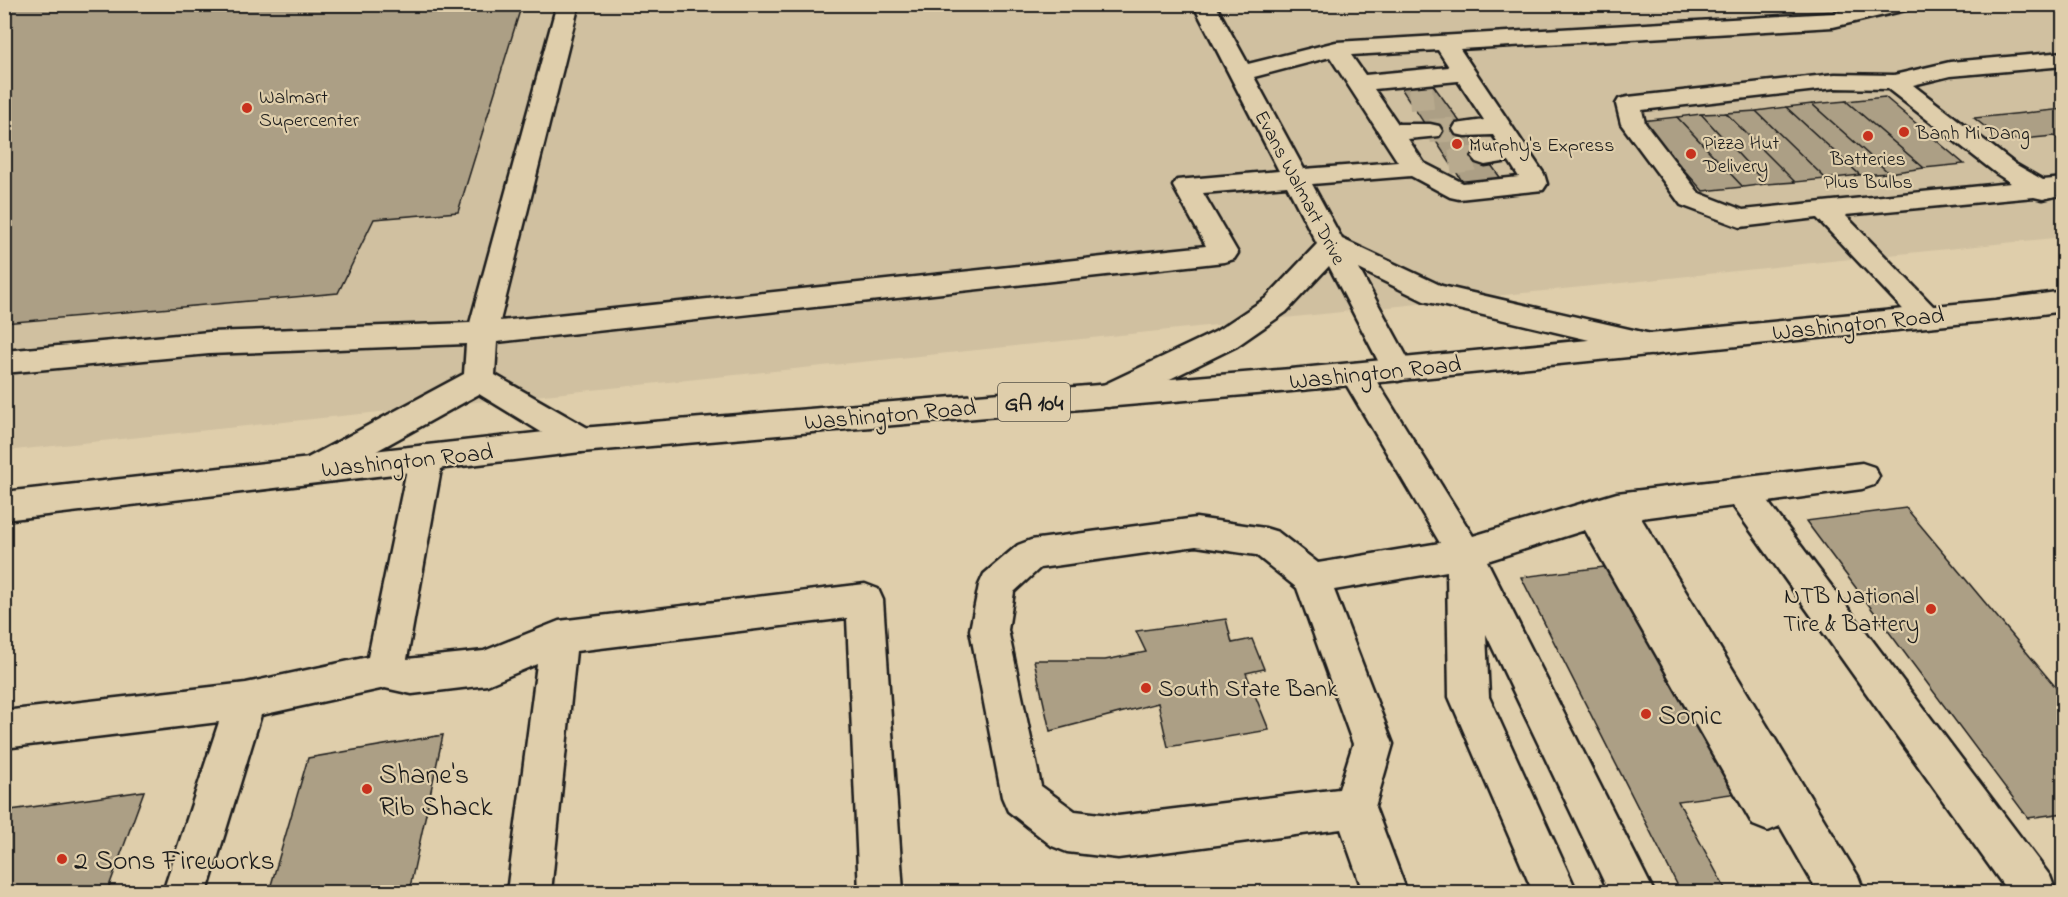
<svg xmlns="http://www.w3.org/2000/svg" width="2068" height="897" font-family="'Indie Flower',sans-serif">
  <rect width="100%" height="100%" fill="#dfceab"/>
  <filter id="ink" filterUnits="userSpaceOnUse"><feTurbulence type="fractalNoise" baseFrequency=".0167" numOctaves="2"/><feDisplacementMap in="SourceGraphic" scale="12" xChannelSelector="R" yChannelSelector="G"/><feConvolveMatrix kernelMatrix="1 2 1 2 8 2 1 2 1" color-interpolation-filters="sRGB"/></filter>
  <g filter="url(#ink)">
    <path fill="#d0c0a0" d="M4,5H2063V237L5,451Z"/>
    <path fill="#ac9f85" stroke="#1c1c1c" stroke-width="1.5" d="M4,4H522L458,212L374,219L338,293L4,323Z
      M1431,82L1502,180L1464,184L1399,85Z
      M1885,97L1964,164L1924,168L1846,101Z
      M1846,101L1924,168L1889,173L1812,104Z
      M1812,104L1889,173L1860,175L1786,107Z
      M1786,107L1860,175L1826,179L1756,111Z
      M2064,109V143L2054,136L2003,141L1974,118Z
      M1756,111L1826,179L1795,182L1726,113Z
      M1726,113L1795,182L1766,184L1701,114Z
      M1701,114L1766,184L1743,187L1677,117Z
      M1677,117L1743,187L1703,191L1640,121Z
      M1906,508L2064,697V813L2028,818L1806,521Z
      M1621,565L1746,792L1678,801L1727,892H1681L1521,577Z
      M1226,619L1232,643L1252,639L1264,669L1246,673L1269,730L1168,747L1158,703L1050,731L1034,660H1105L1146,652L1136,631Z
      M443,735L409,892H269L308,758Z
      M144,791L107,892H4V825L11,810Z"/>
    <g fill="none" stroke-linecap="round" stroke-linejoin="round">
      <path stroke="#b8aa8e" stroke-width="24" stroke-dasharray="24 12" stroke-linecap="butt" d="M1409,99L1441,96
        M1430,131L1465,129
        M1450,162L1485,157"/>
      <g stroke="#1c1c1c" stroke-width="5">
        <path id="minor" d="M557,4H579L500,321L1206,246L1173,186L1177,180L1279,171L1193,4H1215L1248,64L1336,42L1833,13L1872,4H1912L1910,9L1833,27L1460,49L1544,174L1547,184L1543,190L1459,199L1450,197L1411,176L1312,184L1342,239L1442,286L1664,337L1668,344L1664,351L1653,355L1424,301L1359,269L1414,370L1409,378L1398,381L1387,378L1329,266L1286,312L1237,346L1119,404L1108,407L1097,404L1092,396L1097,388L1215,332L1266,298L1317,244L1287,186L1203,193L1238,253L1234,259L1224,262L497,342L495,375L593,431L597,440L593,449L581,452L569,449L479,394L326,479L314,483L302,479L297,470L302,461L464,374L466,344L209,354L4,373V351L209,332L470,323ZM1438,50L1449,67L1365,75L1351,55ZM1330,57L1398,162L1304,169L1254,77ZM1458,81L1484,120L1456,124L1453,129L1456,134L1465,136L1493,135L1501,147L1476,152L1472,157L1476,162L1485,165L1509,161L1519,177L1463,183L1424,163L1408,139L1439,136L1442,131L1439,126L1430,124H1398L1374,89Z
          M2064,52V66L1950,76L1913,85L2015,164L2043,180L2064,178V194L2043,199L2034,197L1845,215L1936,309L1941,316L1936,323L1926,326L1916,323L1817,218L1740,227L1681,205L1621,124L1616,104L1619,99L1628,97L1835,74L1894,75L1950,62ZM1835,88L1888,89L1997,174L2011,183L1743,210L1699,193L1645,123L1642,110Z
          M1356,363L1367,366L1473,536L1617,493L1862,463L1874,467L1879,476L1874,485L1862,489L1768,502L2050,876L2056,892H2008L1733,506L1641,518L1858,876L1864,892H1818L1780,826L1768,831L1753,825L1585,530L1487,561L1654,892H1609L1486,634L1489,697L1577,892H1533L1449,697L1447,571L1334,590L1393,744L1375,807L1407,892H1363L1341,829L1118,858L1067,852L1052,846L1008,811L1002,797L970,630L979,585L984,574L1018,545L1031,540L1196,518L1265,528L1278,532L1318,563L1440,543L1340,374L1345,366ZM1196,546L1256,555L1297,588L1353,744L1339,789L1118,816L1075,811L1041,786L1008,630L1014,592L1040,568Z
          M423,445L435,449L440,458L441,469L407,659L484,651L559,621L865,584L878,589L883,600L903,892H859L847,618L576,651L551,892H507L537,664L487,685L412,694L385,688L261,715L207,892H163L219,722L4,748V711L246,683L368,657L407,469L406,458L411,449Z"/>
      </g>
      <g stroke="#1c1c1c" stroke-width="5">
        <path id="major" d="M2064,291V311L1996,320L1291,391L581,452L4,520V492L581,428L1291,369L1996,300Z"/>
      </g>
      <use href="#minor" fill="#dfceab" fill-rule="evenodd"/>
      <use href="#major" fill="#dfceab" fill-rule="evenodd"/>
    </g>
  </g>
  <g fill="#c8321e" stroke="#dfceab" stroke-width="2">
    <circle cx="247" cy="108" r="6"/>
    <circle cx="1904" cy="132" r="6"/>
    <circle cx="1868" cy="136" r="6"/>
    <circle cx="1457" cy="144" r="6"/>
    <circle cx="1691" cy="154" r="6"/>
    <circle cx="1931" cy="609" r="6"/>
    <circle cx="1146" cy="688" r="6"/>
    <circle cx="1646" cy="714" r="6"/>
    <circle cx="367" cy="789" r="6"/>
    <circle cx="62" cy="859" r="6"/>
  </g>
  <g text-anchor="middle" stroke-width="4.5" stroke-linejoin="round" paint-order="stroke">
    <g font-size="20" fill="#1c1c1c" stroke="#dfceab" text-anchor="start">
      <text x="259" y="103">Walmart<tspan x="259" dy="23">Supercenter</tspan></text>
      <text x="1916" y="139">Banh Mi Dang</text>
      <text x="1703" y="149">Pizza Hut<tspan x="1703" dy="23">Delivery</tspan></text>
      <text x="1469" y="151">Murphy's Express</text>
      <text x="1868" y="165" text-anchor="middle">Batteries<tspan x="1868" dy="23">Plus Bulbs</tspan></text>
    </g>
    <g font-size="20" fill="#1c1c1c" stroke="#dfceab">
      <text transform="translate(1301 187) rotate(62)" y="7">Evans Walmart Drive</text>
    </g>
    <rect fill="#dfceab" stroke="#565147" stroke-width="1.5" x="998" y="383" width="72" height="38" rx="4.5"/>
    <g font-size="22" font-weight="bold" fill="#1c1c1c">
      <text x="1034" y="410">GA 104</text>
    </g>
    <g font-size="24" fill="#1c1c1c" stroke="#dfceab">
      <text transform="translate(1858 323) rotate(-6)" y="8">Washington Road</text>
      <text transform="translate(1375 372) rotate(-6)" y="8">Washington Road</text>
      <text transform="translate(890 414) rotate(-5)" y="8">Washington Road</text>
      <text transform="translate(407 460) rotate(-6)" y="8">Washington Road</text>
    </g>
    <g font-size="24" fill="#1c1c1c" stroke="#dfceab" text-anchor="end">
      <text x="1919" y="603">NTB National<tspan x="1919" dy="28">Tire &amp; Battery</tspan></text>
      <text x="1158" y="696" text-anchor="start">South State Bank</text>
    </g>
    <g font-size="28" fill="#1c1c1c" stroke="#dfceab" text-anchor="start">
      <text x="1658" y="724">Sonic</text>
      <text x="379" y="783">Shane's<tspan x="379" dy="32">Rib Shack</tspan></text>
      <text x="74" y="869">2 Sons Fireworks</text>
    </g>
  </g>
  <rect width="2068" height="897" fill="none" stroke="#dfceab" stroke-width="24"/>
  <rect x="12" y="12" width="2044" height="873" fill="none" stroke="#1c1c1c" stroke-width="2" filter="url(#ink)"/>
</svg>
